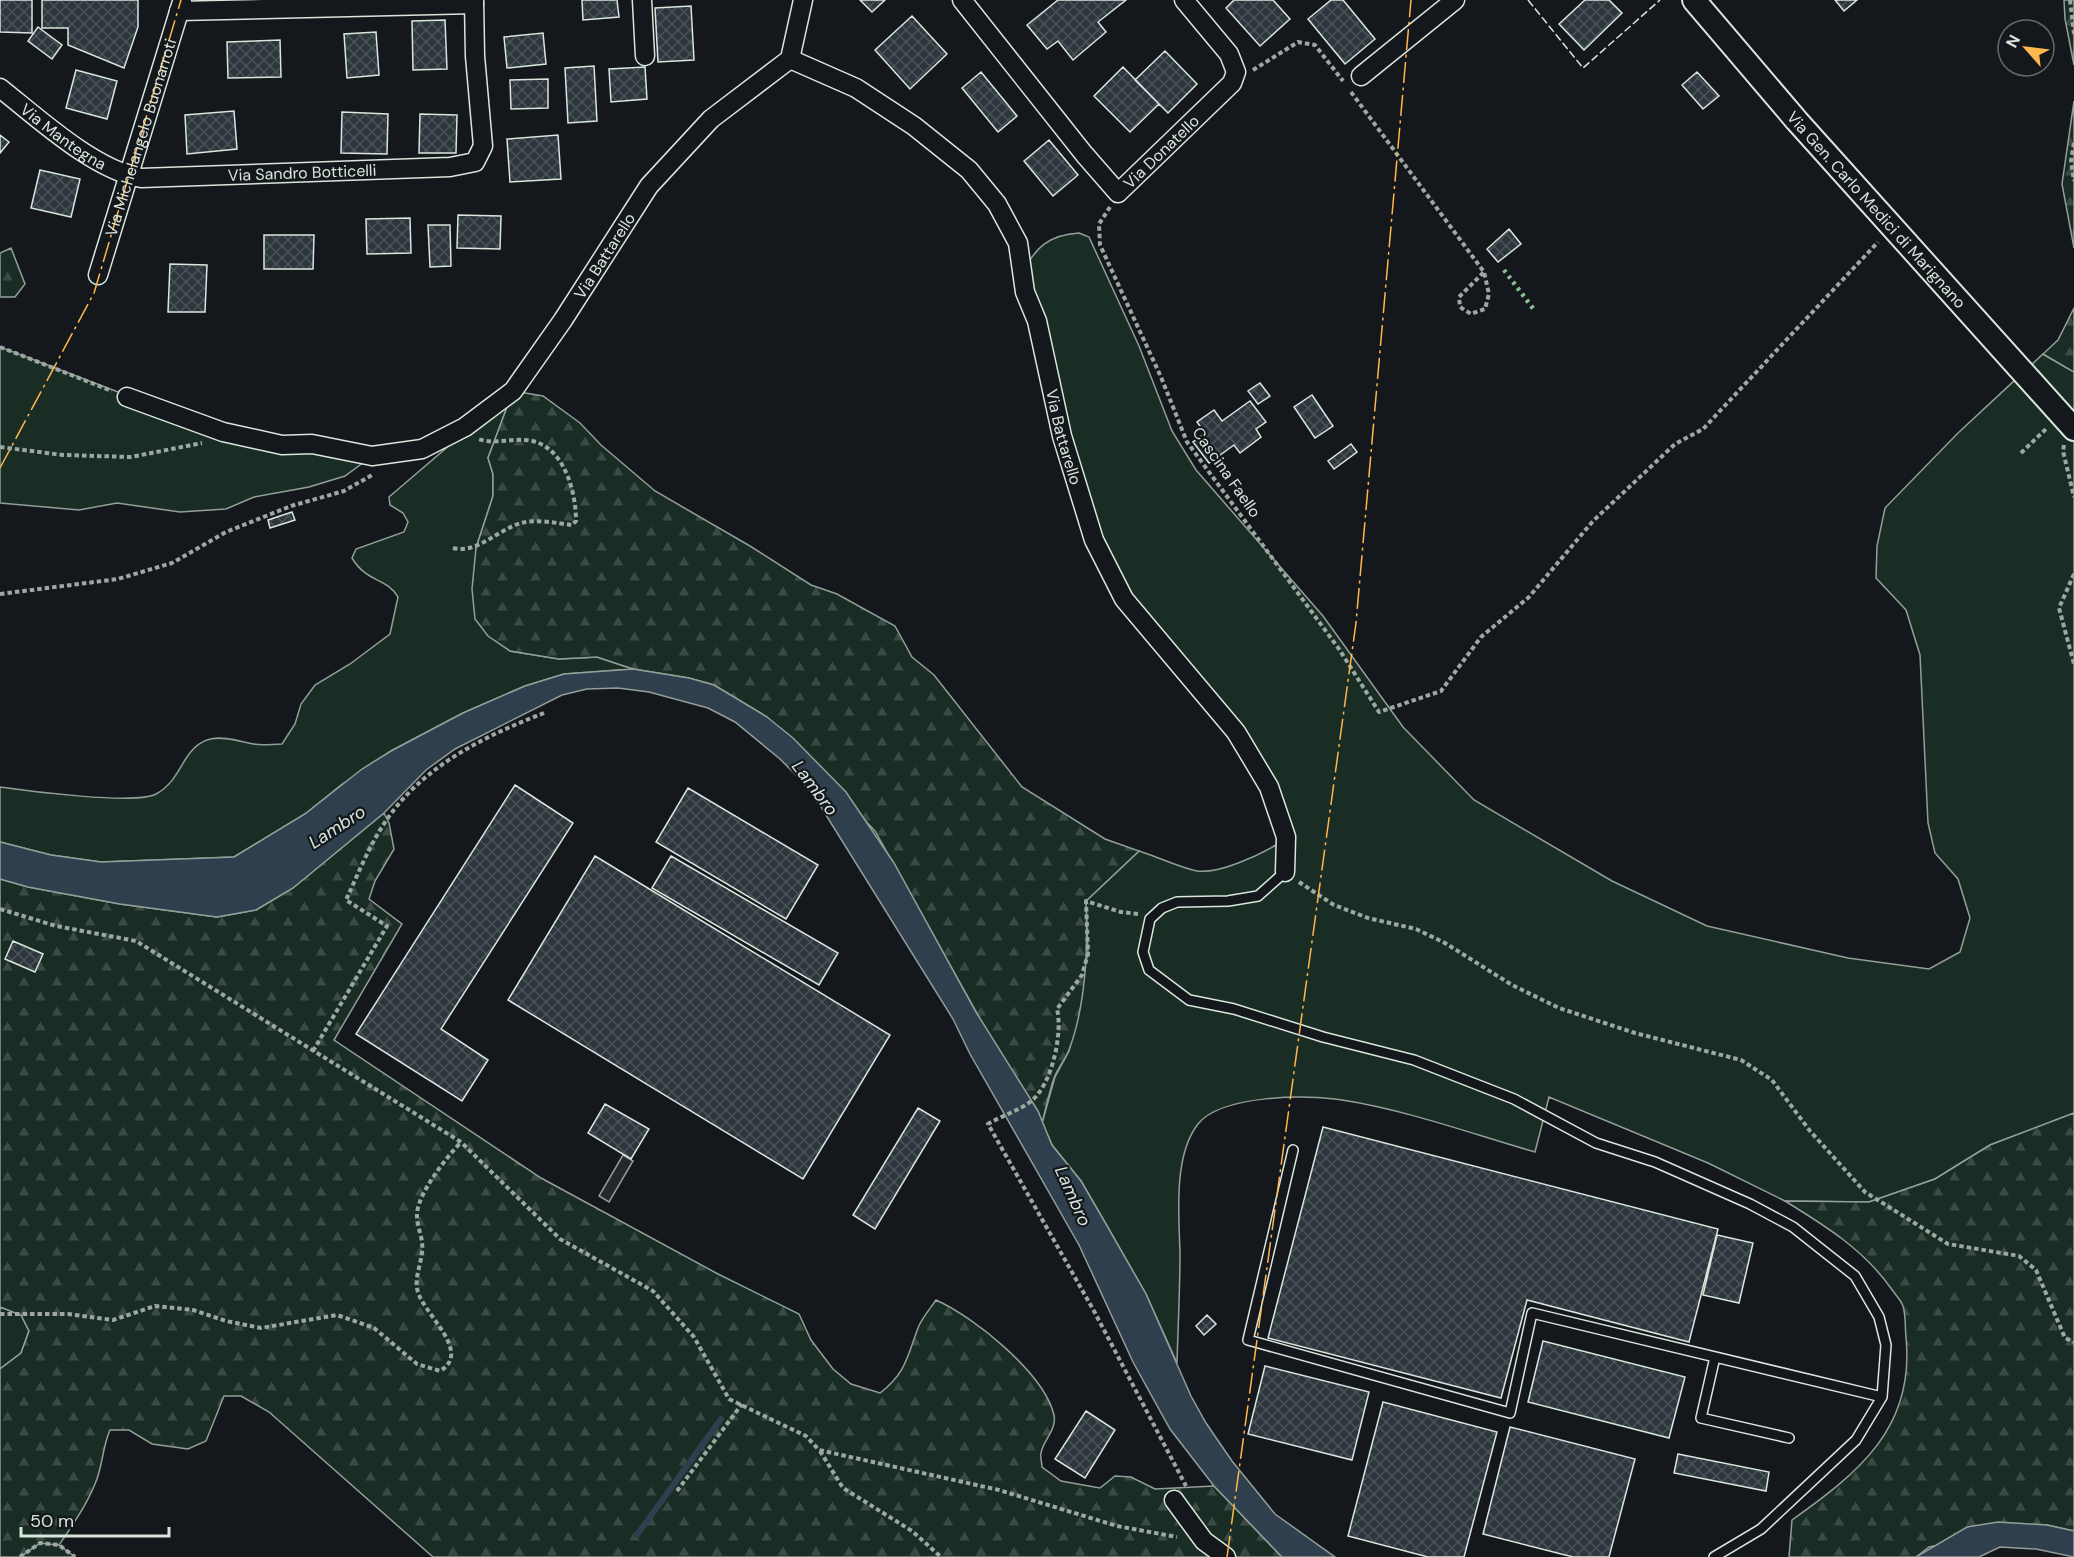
<svg xmlns="http://www.w3.org/2000/svg" width="2074" height="1557" font-family="'DM Sans',sans-serif">
  <defs>
    <pattern id="forest-firs" width="22" height="20" patternUnits="userSpaceOnUse" patternTransform="scale(1.5)"><rect width="22" height="20" fill="#1a2d24"/><path d="M5 1l3.5 6h-7zM16 11l3.5 6h-7z" fill="#3b4b43"/></pattern>
    <pattern id="building-cross-hatch" width="8" height="8" patternUnits="userSpaceOnUse" patternTransform="scale(1.5)"><rect width="8" height="8" fill="#2c363c"/><path d="M0 0l8 8M0 8l8-8" fill="none" stroke="#4a5358"/></pattern>
  </defs>
  <rect width="100%" height="100%" fill="#14181c"/>
  <path fill="#1a2d24" stroke="#939e99" stroke-width="1.5" d="M1079,233L1089,237L1139,346L1172,431L1196,470L1323,616L1403,727L1474,800L1612,881L1707,926L1848,958L1929,969L1960,952L1970,918L1958,879L1935,853L1928,823L1920,655L1906,610L1876,578L1877,546L1885,508L1958,433L2043,354L2074,372V1113L1990,1145L1935,1179L1869,1202L1785,1201L1708,1163L1549,1097L1535,1152C1472,1134 1407,1110 1342,1100C1307,1094 1221,1095 1198,1124C1173,1156 1179,1216 1180,1253C1180,1290 1178,1326 1177,1363L1146,1294L1081,1181L1052,1145L1042,1123L1055,1077L1069,1051L1082,991V975L1088,954L1086,901L1139,851C1158,857 1178,867 1197,871C1219,874 1257,856 1276,845L1283,827L1269,787L1194,686L1094,540L1022,272C1037,247 1048,235 1079,233Z
    M0,347L223,432L372,456L345,476L309,487L254,497L226,509L180,512L117,503L79,510L0,503Z
    M513,391L488,458L493,474V496L476,548L510,651L559,659L597,657L633,669L564,674L525,686L463,713L391,751L341,785L305,814L234,857L101,862L51,855L0,842V787C27,791 136,805 156,794C171,786 177,773 185,760C204,728 227,739 254,744C262,746 273,744 282,744L295,724L301,704L315,685L350,664L390,634L398,597C386,577 367,583 352,558L356,549L404,532L408,522L403,513L390,505L389,497Z
    M0,1307L21,1315L29,1331L21,1353L0,1369Z
    M40,1543L59,1545L75,1557H20Z"/>
  <path fill="url(#forest-firs)" stroke="#939e99" stroke-width="1.5" d="M2064,0H2074V65L2065,19Z
    M2074,101V248L2062,184Z
    M11,248L25,284L15,297H0V253Z
    M2074,308V372L2043,354L2058,340Z
    M513,391L543,396L580,423L601,445L655,491L750,546L811,585L837,594L895,626L912,657L934,675L1022,787L1105,839L1139,851L1086,901C1088,948 1086,1005 1069,1050C1065,1060 1058,1068 1054,1078C1049,1093 1046,1108 1042,1123L1038,1111L993,1042L875,831L767,717L714,685L689,678L633,669L597,657L559,659L510,651L488,636L475,619L472,589L476,548L493,496V474L488,458Z
    M384,813L389,823L394,849L375,881L369,899L402,924L334,1040L541,1178L718,1274L799,1314L811,1340L833,1369L851,1384L880,1393C906,1373 907,1357 918,1328C921,1319 930,1309 936,1300C974,1317 1044,1373 1054,1415C1057,1430 1043,1440 1041,1453C1040,1457 1042,1463 1042,1467L1061,1481L1100,1488L1115,1476L1131,1477L1155,1489L1214,1486L1282,1557H433L269,1412L241,1396H224L206,1441L188,1449L152,1444L129,1430H110C102,1448 103,1466 95,1484C86,1506 72,1526 59,1545L40,1543L20,1557H0V1369L21,1353L29,1331L21,1315L0,1307V879L28,887L120,904L217,917L256,910L293,888Z
    M2074,1113V1531L2047,1525L1929,1547L1916,1557H1789L1792,1520C1858,1473 1915,1428 1906,1338C1905,1328 1906,1316 1903,1306C1901,1300 1894,1293 1890,1287C1863,1249 1824,1225 1785,1201L1869,1202L1935,1179L1990,1145Z"/>
  <path fill="#24282b" stroke="#939e99" stroke-width="1.5" d="M623,1155L633,1161L609,1202L599,1196Z"/>
  <path fill="#2f3f4d" stroke="#939e99" stroke-width="1.5" d="M633,669L689,678L714,685L767,717L793,738L846,792L894,863L976,1012L1038,1111L1052,1145L1081,1181L1102,1217L1146,1294L1191,1396L1206,1423L1232,1461L1275,1514L1335,1557H1282L1214,1486L1170,1429L1133,1362L1079,1245L970,1054L953,1019L821,807L802,781L780,759L735,722L708,708L649,692L618,688L587,689L562,695L455,749L426,770L384,813L293,888L256,910L217,917L120,904L28,887L0,879V842L51,855L101,862L234,857L305,814L362,769L391,751L463,713L525,686L564,674Z
    M1998,1522L2047,1525L2074,1531V1557L2036,1549L2000,1547L1979,1557H1916L1967,1527Z"/>
  <g fill="none" stroke-linecap="round" stroke-linejoin="round">
    <path stroke="#2f3f4d" stroke-width="6" d="M637,1535L721,1419"/>
  </g>
  <path fill="url(#building-cross-hatch)" stroke="#d8e6dc" stroke-width="1.5" d="M0,0H32V33L0,32Z
    M42,0H138V27L124,68L68,45V28H42Z
    M582,0H617L619,17L583,20Z
    M860,0H885L872,12Z
    M1058,0H1126L1098,22L1106,32L1073,60L1058,41L1047,49L1027,25Z
    M1234,0H1273L1290,19L1260,46L1226,8Z
    M1331,0H1343L1375,39L1345,64L1308,19Z
    M1585,0H1609L1622,13L1584,50L1559,24Z
    M1835,0H1857L1844,11Z
    M691,6L694,60L658,62L655,8Z
    M912,16L947,54L910,89L875,50Z
    M445,20L447,69L413,70L412,21Z
    M38,27L62,45L52,59L28,41Z
    M376,32L379,75L347,78L344,34Z
    M543,33L546,64L507,68L504,37Z
    M280,40L281,77L228,78L227,42Z
    M1165,51L1197,84L1168,113L1135,80Z
    M594,66L597,121L568,123L565,68Z
    M645,67L647,99L611,102L609,69Z
    M1123,67L1159,104L1130,132L1094,96Z
    M76,70L117,81L107,119L66,108Z
    M981,72L1017,116L998,132L962,88Z
    M1697,72L1719,96L1703,109L1682,85Z
    M548,79V108L511,109L510,80Z
    M234,111L237,149L187,154L185,115Z
    M342,112L388,114L387,154L341,153Z
    M420,114L457,115L456,153H419Z
    M0,135L9,142L0,153Z
    M558,135L561,179L510,182L507,139Z
    M1049,140L1078,175L1053,196L1024,161Z
    M40,170L80,179L71,217L31,208Z
    M458,215L501,216L500,249L457,248Z
    M410,218L411,253L367,254L366,219Z
    M428,225H450L451,266L430,267Z
    M1509,229L1521,244L1498,262L1487,249Z
    M264,235H314L313,269H264Z
    M170,264L207,265L205,312H168Z
    M1260,383L1270,396L1258,404L1248,391Z
    M1312,395L1333,426L1315,438L1294,407Z
    M1250,401L1266,422L1256,429L1261,437L1240,453L1234,445L1209,463L1193,442L1205,433L1197,422L1214,410L1222,421Z
    M1351,444L1357,452L1334,469L1328,461Z
    M292,512L295,520L270,528L268,520Z
    M515,785L573,823L441,1029L488,1060L462,1101L356,1034Z
    M688,788L818,865L786,919L656,842Z
    M595,856L890,1035L803,1179L508,1000Z
    M671,856L838,953L819,985L652,888Z
    M13,941L43,954L35,972L5,959Z
    M605,1104L649,1129L631,1159L588,1133Z
    M918,1108L940,1121L875,1229L853,1215Z
    M1323,1127L1718,1229L1689,1342L1527,1300L1501,1398L1268,1338Z
    M1717,1235L1753,1243L1739,1303L1703,1295Z
    M1207,1315L1216,1324L1204,1335L1196,1326Z
    M1543,1341L1685,1377L1669,1438L1528,1402Z
    M1265,1366L1369,1392L1352,1460L1248,1434Z
    M1383,1402L1497,1432L1464,1557H1428L1348,1536Z
    M1086,1411L1115,1430L1085,1478L1055,1459Z
    M1510,1427L1635,1459L1609,1557H1573L1483,1534Z
    M1678,1454L1769,1472L1766,1491L1674,1473Z"/>
  <g fill="none" stroke-linecap="round" stroke-linejoin="round">
    <g stroke="#d8e6dc" stroke-width="12">
      <path id="service" d="M1285,872L1258,896L1228,901L1177,902L1162,908L1150,919L1143,952L1149,970L1189,1000L1234,1009L1323,1037L1414,1060L1514,1099L1596,1143L1655,1162L1750,1204L1793,1227L1855,1276L1879,1317L1886,1345L1882,1397L1856,1440L1761,1529L1714,1557
        M1293,1150L1248,1340L1510,1413L1532,1313L1882,1397
        M1715,1357L1701,1418L1789,1438"/>
    </g>
    <g stroke="#d8e6dc" stroke-width="21">
      <g id="minor">
        <path d="M642,0L645,56"/>
        <path id="s1" d="M962,0L1084,154L1118,193L1232,83L1236,72L1229,54L1184,0"/>
        <path d="M179,11L474,4"/>
        <path id="s2" d="M790,59L856,88L914,126L969,170L997,204L1018,243L1025,292L1037,321L1062,436L1094,540L1124,599L1236,732L1269,787L1286,837L1285,872"/>
        <path d="M1361,76L1455,0"/>
        <path id="s3" d="M0,88C38,118 94,170 141,178L450,167L475,162L483,146L475,56L474,0"/>
        <path id="s4" d="M98,275L182,2"/>
        <path id="s5" d="M127,397L223,432L282,445L312,444L372,456L422,449L465,427L513,391L563,320L649,186L711,119L790,59L803,0"/>
        <path d="M1174,1500L1204,1541L1226,1557"/>
      </g>
    </g>
    <g stroke="#d8e6dc" stroke-width="26">
      <g id="tertiary">
        <path id="s6" d="M1694,0L1797,121L2074,429"/>
      </g>
    </g>
    <path stroke="#9da8a2" stroke-width="4" stroke-dasharray="4.5 3" stroke-linecap="butt" d="M2070,0L2074,34
      M1253,70L1298,42L1315,45L1343,81
      M1351,92L1484,272L1489,294L1485,309L1471,314L1460,307L1459,297L1484,272
      M2074,143L2071,161L2074,181
      M1110,207L1099,224L1100,245L1161,377L1187,442L1339,649L1379,712L1441,691L1481,637L1529,597L1593,521L1675,444L1703,429L1878,242
      M0,347L112,391
      M2064,445L2063,451L2074,497
      M0,447L63,455L131,457L202,443
      M2021,453L2047,428
      M453,548C477,554 497,530 521,523C536,519 556,523 572,525L576,521C576,490 563,442 525,440C510,439 492,444 478,439
      M2074,574L2059,608L2074,664
      M0,594L118,579L172,563L226,532L291,506L344,491L372,475
      M1299,882L1334,905L1368,918L1416,929L1445,943L1512,985L1559,1008L1635,1033L1741,1060L1772,1080L1810,1131L1865,1192L1948,1244L2019,1256L2036,1270L2065,1338L2074,1342
      M0,909L56,926L136,941L461,1142L560,1239L653,1291L694,1337L729,1399L806,1436L819,1450L999,1490L1117,1526L1177,1537
      M1138,914L1121,912L1086,901L1088,954L1082,975L1057,1009C1063,1033 1052,1086 1030,1102C1018,1111 1001,1116 988,1124L1094,1311L1186,1486
      M313,1051L387,926L346,900C359,872 371,841 390,815C427,764 487,735 544,713
      M0,1314H68L113,1320L155,1306L193,1310L226,1321L261,1328L337,1315L374,1328L417,1364L440,1371C474,1351 420,1312 417,1288C415,1277 421,1264 422,1252C424,1239 417,1228 417,1216C416,1195 447,1157 461,1142
      M820,1451L843,1488L912,1531L941,1557
      M677,1491L742,1404
      M20,1557L40,1543L59,1545L75,1557"/>
    <use href="#service" stroke="#14181c" stroke-width="9"/>
    <use href="#minor" stroke="#14181c" stroke-width="18"/>
    <use href="#tertiary" stroke="#14181c" stroke-width="22"/>
    <path stroke="#8ac095" stroke-width="4.5" stroke-dasharray="3 4.5" stroke-linecap="butt" d="M1504,270L1535,311"/>
    <path stroke="#d8e6dc" stroke-width="1.5" stroke-dasharray="8 3" stroke-linecap="butt" d="M1528,0L1583,68L1660,0"/>
    <path stroke="#ffb74d" stroke-width="1.5" stroke-dasharray="21 4.5 3 4.5" stroke-linecap="butt" d="M0,468L94,293L181,0
      M1227,1557L1356,623L1411,0"/>
  </g>
  <g text-anchor="middle" stroke-width="4.5" stroke-linejoin="round" paint-order="stroke">
    <g font-size="16" fill="#d8e6dc" stroke="#14181c">
      <text dy="6" stroke="none"><textPath href="#s3" startOffset="80">Via Mantegna</textPath></text>
      <text dy="6" stroke="none"><textPath href="#s4" startOffset="144">Via Michelangelo Buonarroti</textPath></text>
      <text dy="6" stroke="none"><textPath href="#s1" startOffset="308">Via Donatello</textPath></text>
      <text dy="6" stroke="none"><textPath href="#s3" startOffset="330">Via Sandro Botticelli</textPath></text>
      <text dy="6" stroke="none"><textPath href="#s6" startOffset="278">Via Gen. Carlo Medici di Marignano</textPath></text>
      <text dy="6" stroke="none"><textPath href="#s5" startOffset="576">Via Battarello</textPath></text>
      <text dy="6" stroke="none"><textPath href="#s2" startOffset="500">Via Battarello</textPath></text>
      <text transform="translate(1227 472) rotate(55)" y="6">Cascina Faello</text>
    </g>
    <g font-size="18" font-style="italic" fill="#d8e6dc" stroke="#14181c">
      <text transform="translate(815 788) rotate(53)" y="6">Lambro</text>
      <text transform="translate(337 827) rotate(-33)" y="6">Lambro</text>
      <text transform="translate(1073 1196) rotate(66)" y="6">Lambro</text>
    </g>
  </g>
  <g transform="translate(2026 48) rotate(298)"><circle r="28" fill="#14181c" stroke="#626a69" stroke-width="1.5"/>
  <path d="M0-4.5L10 22L0 15L-10 22Z" fill="#ffb74d"/>
  <text y="-9" font-size="16" font-weight="bold" text-anchor="middle" fill="#d8e6dc">N</text>
  </g>
  <path d="M21 1527v9h148v-9" fill="none" stroke="#d8e6dc" stroke-width="3"/>
  <text x="30" y="1527" font-size="18" fill="#d8e6dc" stroke="#14181c" stroke-width="4.5" paint-order="stroke">50 m</text>
</svg>
